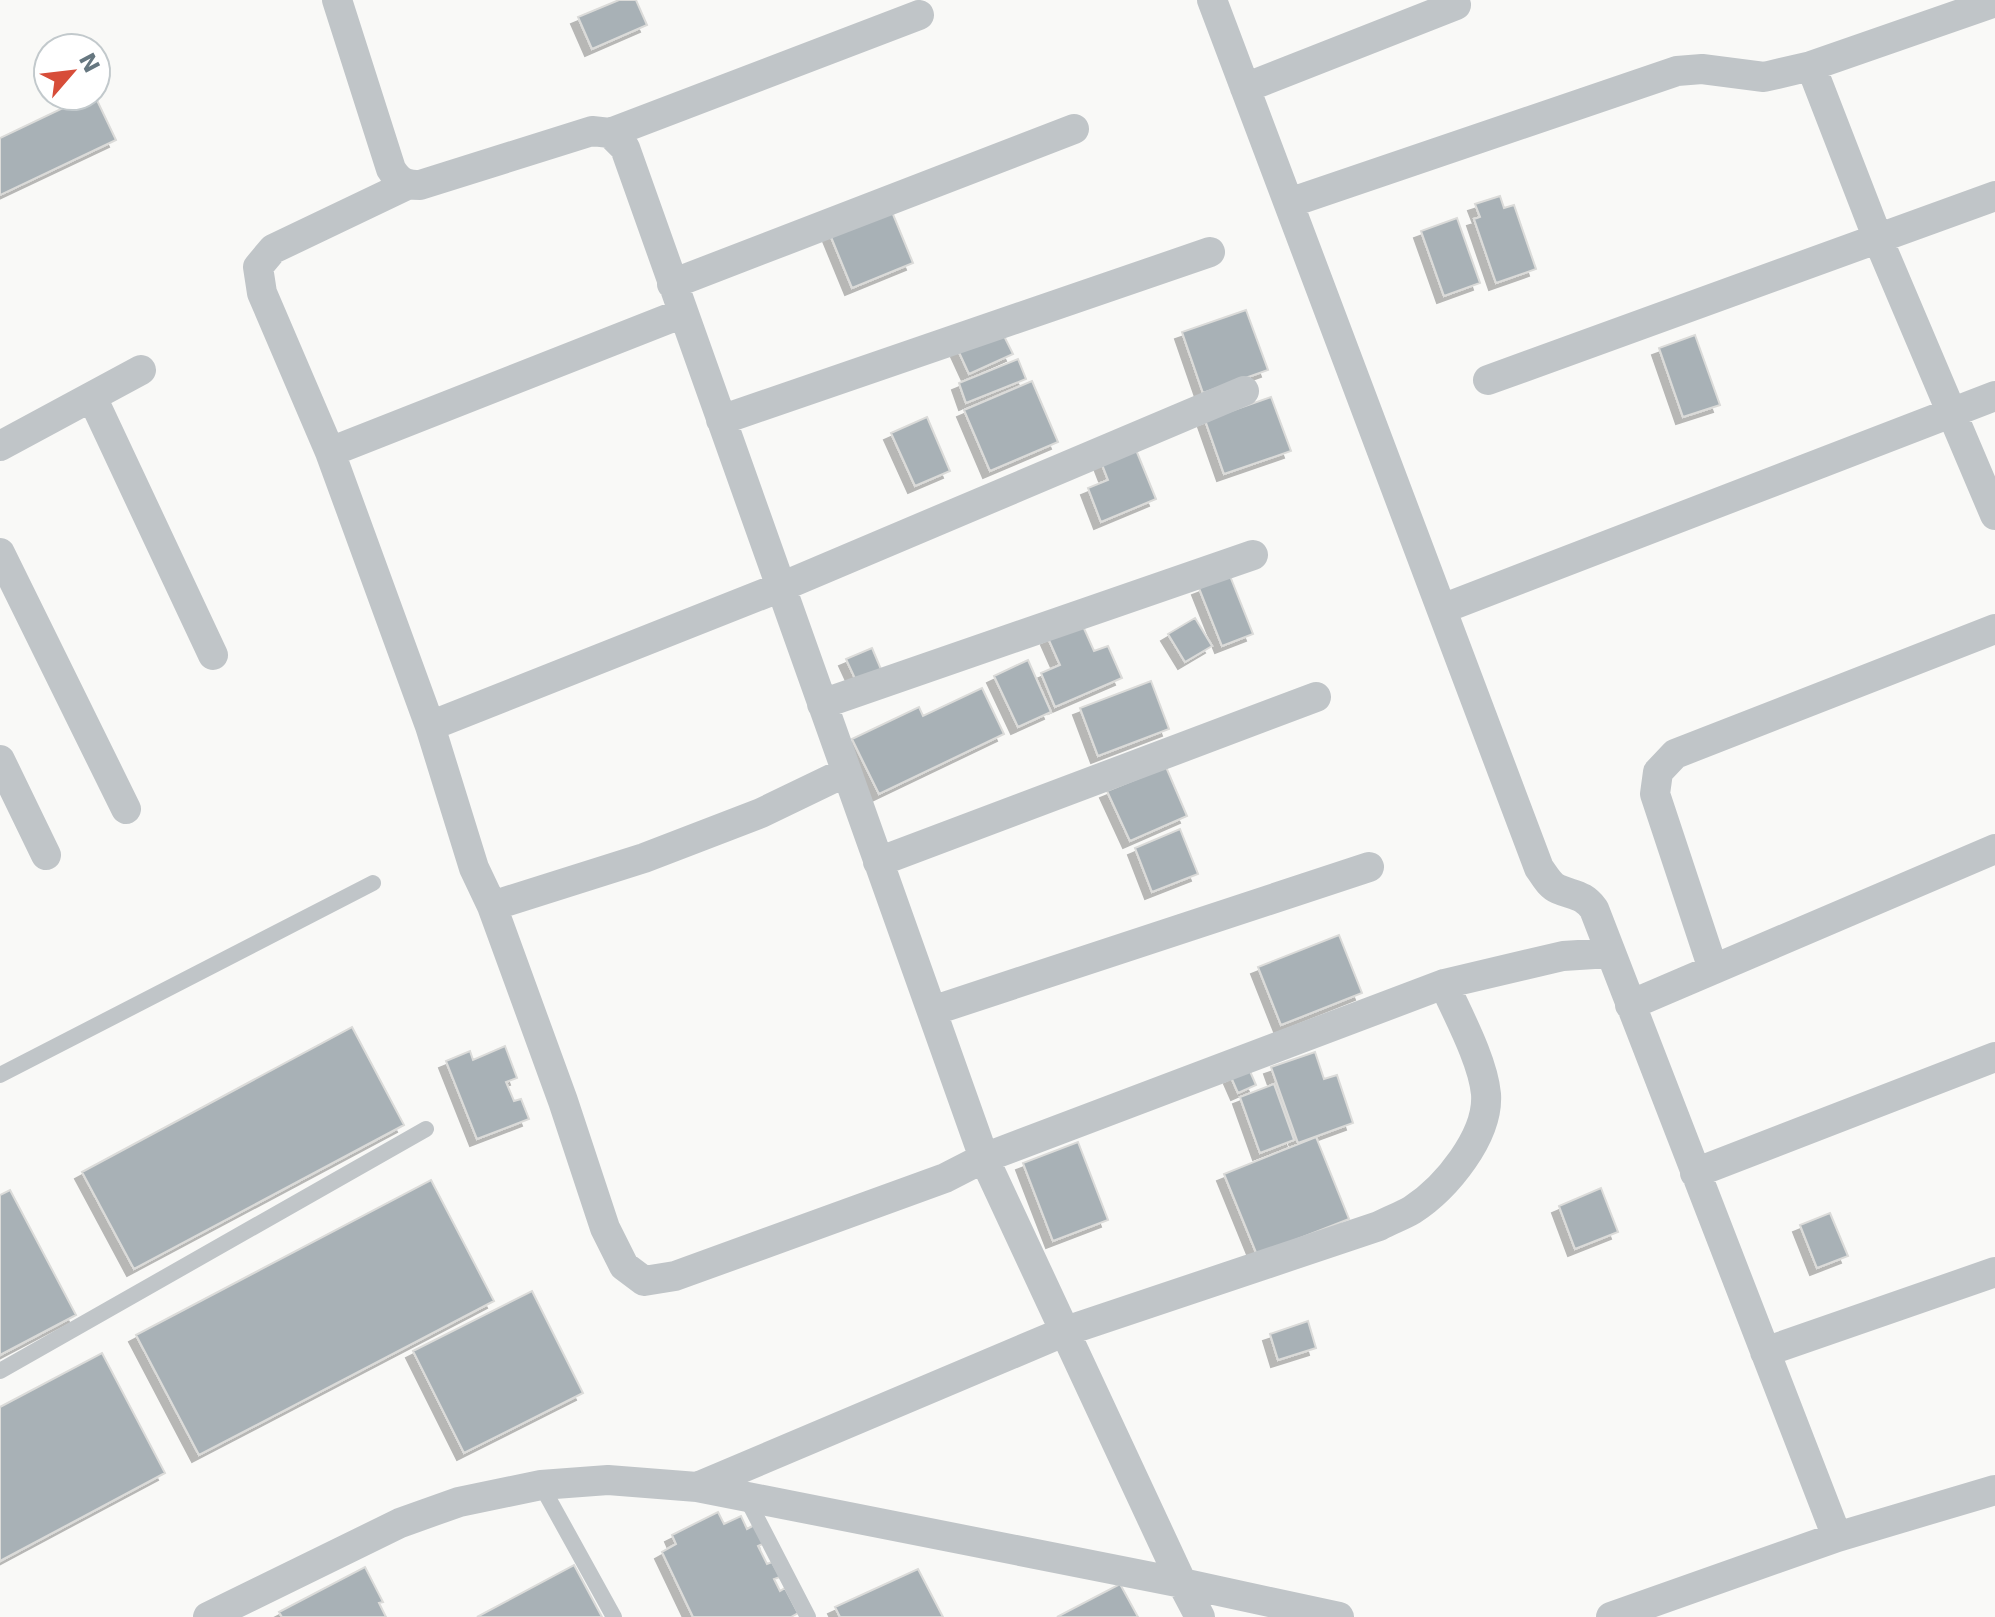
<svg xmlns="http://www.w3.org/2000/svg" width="1995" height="1617" font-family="'DejaVu Sans',sans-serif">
  <defs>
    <filter id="shadow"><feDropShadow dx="-7" dy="7" stdDeviation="0" flood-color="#0004"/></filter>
  </defs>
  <rect width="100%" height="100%" fill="#f9f9f7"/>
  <path fill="#a8b1b6" stroke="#dbdbd9" stroke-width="2" filter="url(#shadow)" d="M619,0H636L647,25L592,49L578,17Z
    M88,96H95L116,140L0,195V138Z
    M1500,196L1504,208L1514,205L1536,269L1496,283L1474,219L1480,217L1475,204Z
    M890,207L913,263L852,288L829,232Z
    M1457,218L1480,283L1444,296L1421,231Z
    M1246,310L1268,370L1203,393L1182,332Z
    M1001,330L1013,354L969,374L958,350Z
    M1695,335L1720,405L1683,417L1659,348Z
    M1018,359L1026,379L966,403L959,383Z
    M1032,381L1058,442L990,471L964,410Z
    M1271,397L1291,451L1224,474L1205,420Z
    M927,417L950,471L915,486L891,433Z
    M1132,440L1156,499L1101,522L1088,488L1108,480L1098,454Z
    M1230,576L1253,634L1222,646L1199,588Z
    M1195,618L1212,646L1185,662L1168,634Z
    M1082,624L1094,651L1108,646L1122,678L1055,707L1041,673L1060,665L1048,638Z
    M872,648L883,674L858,685L846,659Z
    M1028,660L1051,712L1018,727L994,676Z
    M1151,681L1169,729L1098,756L1080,708Z
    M982,688L1004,734L879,794L852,739L919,707L923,716Z
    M1166,767L1187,816L1130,841L1107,791Z
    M1180,829L1198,874L1152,892L1135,848Z
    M1339,935L1362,993L1281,1025L1258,967Z
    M352,1027L404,1125L134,1269L82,1172Z
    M505,1046L517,1078L506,1082L514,1101L521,1099L529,1119L477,1139L446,1061L470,1051L473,1060Z
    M1315,1052L1324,1079L1337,1075L1353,1123L1298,1143L1271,1067Z
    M1249,1069L1256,1085L1238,1093L1231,1077Z
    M1274,1084L1294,1140L1260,1153L1240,1097Z
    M1316,1137L1349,1219L1257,1255L1224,1174Z
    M1078,1142L1108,1220L1053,1241L1023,1163Z
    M431,1180L494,1301L199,1455L136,1335Z
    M1601,1188L1618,1232L1575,1249L1559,1206Z
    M10,1190L76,1315L0,1355V1195Z
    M1830,1213L1848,1256L1817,1268L1800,1225Z
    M532,1291L583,1393L464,1453L413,1351Z
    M1308,1321L1316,1348L1278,1360L1270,1334Z
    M102,1353L165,1473L0,1561V1407Z
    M718,1512L724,1524L741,1516L747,1529L758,1523L767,1542L758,1546L767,1564L772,1562L780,1577L774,1579L780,1591L785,1588L798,1613L791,1617H693L662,1552L676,1544L672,1535Z
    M574,1565L602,1617H477Z
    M365,1567L383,1602L379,1603L386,1617H282L279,1612Z
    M918,1569L943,1617H840L835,1607Z
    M1120,1584L1138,1617H1057Z"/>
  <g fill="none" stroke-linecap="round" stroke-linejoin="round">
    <path stroke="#c0c5c8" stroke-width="16" d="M0,1075L373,883
      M0,1371L426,1129
      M541,1485L614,1617
      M746,1497L808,1617"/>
    <path stroke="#c0c5c8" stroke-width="30" d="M337,0L391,169C399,182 405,185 420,185L592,131L610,133L625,148L984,1158L1182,1583L1200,1617
      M1212,0L1539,868C1545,876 1549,885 1558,889C1574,896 1583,894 1594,909L1837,1537
      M1811,66L1878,239L1995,515
      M1245,88L1456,5
      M610,133L919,15
      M407,185L273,249L258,267L262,293L330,452L430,726L474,868L492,906L563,1101L605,1228L624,1266L644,1281L675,1276L945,1178L984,1158L1444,984L1563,956L1610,953
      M1289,203L1677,71L1702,69L1764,77L1811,66L1995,2
      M672,284L1074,129
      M1488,380L1995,196
      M92,397L213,655
      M721,420L1210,252
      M0,446L141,370
      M330,452L683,313
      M0,553L126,809
      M1442,609L1995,396
      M822,704L1253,555
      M430,726L781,587L1244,391
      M0,760L46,855
      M878,862L1316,697
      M492,906L644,858L761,813L846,772
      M1713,969L1655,794L1658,772L1675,754L1995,629
      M1630,1005L1995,849
      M932,1011L1369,867
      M1695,1173L1995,1057
      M1765,1352L1995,1272
      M697,1487L1066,1331L1379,1226C1390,1220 1402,1216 1412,1210C1446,1188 1489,1136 1486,1094C1483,1061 1458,1015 1444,984
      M208,1617L400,1523L459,1502L541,1485L608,1480L697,1487L1182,1583L1339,1617
      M1611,1617L1837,1537L1995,1490"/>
  </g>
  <g transform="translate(72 72) rotate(62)"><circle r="38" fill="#ffffff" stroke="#c2c9cc" stroke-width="2"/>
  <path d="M0-6L14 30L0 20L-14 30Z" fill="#d74d39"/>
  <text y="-12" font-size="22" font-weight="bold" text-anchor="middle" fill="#667780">N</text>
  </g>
</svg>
